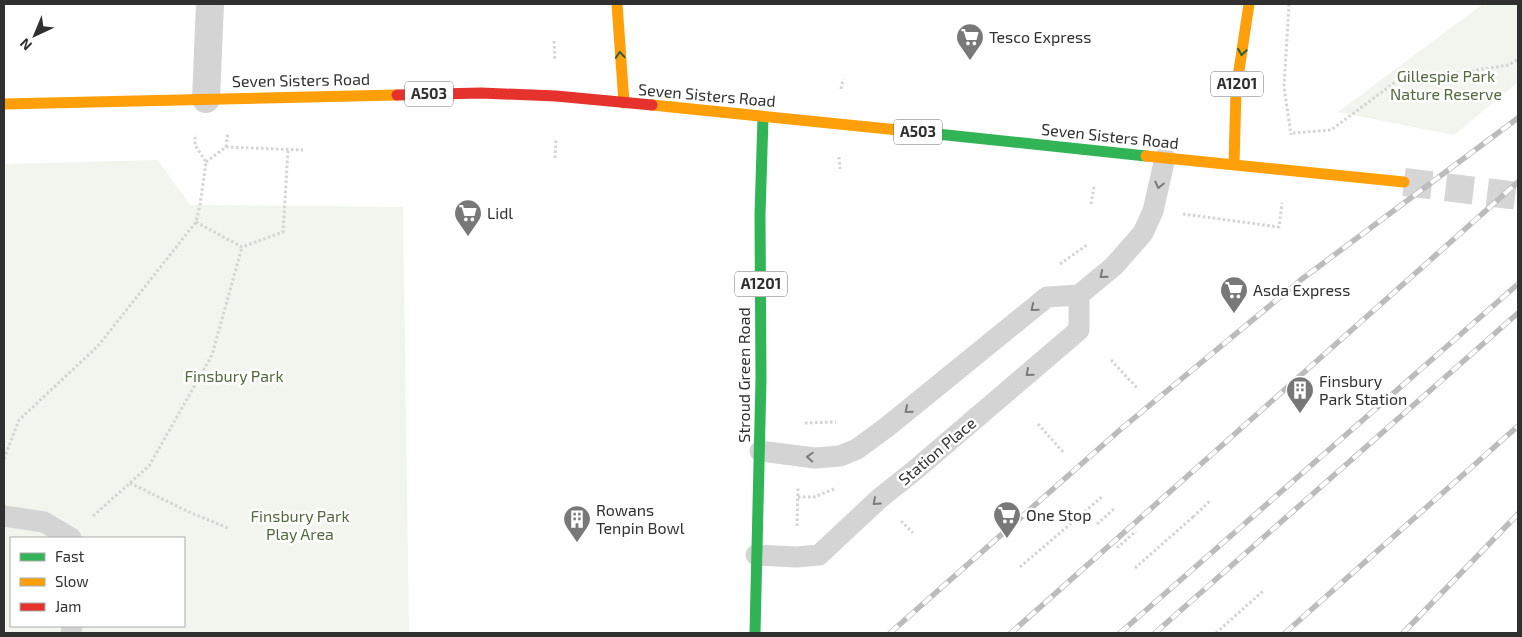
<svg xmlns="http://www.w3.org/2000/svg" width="1522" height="637" font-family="'Exo 2',sans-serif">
  <rect width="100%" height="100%" fill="#fff"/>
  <path fill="#f1f5ed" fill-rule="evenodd" d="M1483,4H1518V82L1454,135L1338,112Z
    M158,160L190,205L403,207L409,633H4V164ZM11,538H184V626H11Z"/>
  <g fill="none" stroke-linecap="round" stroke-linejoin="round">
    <path stroke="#d6d6d6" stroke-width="28" stroke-dasharray="28 14" stroke-linecap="butt" d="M1404,182L1518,196"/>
    <path stroke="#d4d4d4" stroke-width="3" stroke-dasharray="2.5 2.5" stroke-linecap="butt" d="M1289,4L1284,87L1291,135
      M554,41L555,61
      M841,89L843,79
      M1293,133L1331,130L1394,83L1509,65L1518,59
      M226,147L303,150
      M839,157L840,169
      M555,158L556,139
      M206,162L226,147L228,133
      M1091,204L1094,187
      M1183,214L1279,227L1282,203
      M196,222L242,247L283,232L288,150
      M1060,264L1087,245
      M1111,360L1137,388
      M805,423L836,422
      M1038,424L1063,452
      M4,459L19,420L98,346L196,222L200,205L206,162L195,145V134
      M130,483L189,512L228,528
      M798,497H814L834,489
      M93,516L149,466L212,355L242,247
      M1193,517L1211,500
      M901,521L913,533
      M1097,524L1115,508
      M797,526L798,487
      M1117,548L1136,531
      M1020,567L1103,496
      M1135,568L1194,516
      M1216,633L1263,591"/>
    <path stroke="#d4d4d4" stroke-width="21" d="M760,451L815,458L840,456L857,449L887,427L1047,297L1079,295L1114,266L1143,233L1153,211L1165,158
      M4,516L44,522L71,538
      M756,555L796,557L819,555L880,498L914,471L1079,330V295
      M71,633L72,626"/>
    <path stroke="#d4d4d4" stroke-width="28" d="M206,99L210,4"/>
    <path stroke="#30b455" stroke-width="11" d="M918,132L1146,156
      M755,633L761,379L760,215L763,117"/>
    <path stroke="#ff9f0a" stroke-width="11" d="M617,4L624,103
      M4,104L397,95
      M652,105L918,132
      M1146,156L1404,182
      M1234,164L1236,90L1249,4"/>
    <path stroke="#e5322d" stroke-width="11" d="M397,95L481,93L556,96L652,105"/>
    <g stroke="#bcbcbc" stroke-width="5.5">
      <path id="rail" d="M890,633L1121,429L1302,279L1518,118
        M1011,633L1518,182
        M1120,633L1518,284
        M1155,633L1518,313
        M1285,633L1518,426
        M1403,633L1518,514"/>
    </g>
    <use href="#rail" stroke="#fff" stroke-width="4" stroke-dasharray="11" stroke-linecap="butt"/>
  </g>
  <defs><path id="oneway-chevron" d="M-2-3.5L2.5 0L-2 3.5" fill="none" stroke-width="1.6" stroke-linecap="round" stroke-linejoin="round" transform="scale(1.25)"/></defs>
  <g stroke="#305e3d">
    <use href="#oneway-chevron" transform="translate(1242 52) rotate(99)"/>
    <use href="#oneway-chevron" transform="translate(620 55) rotate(-94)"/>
  </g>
  <g stroke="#7a7a7a">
    <use href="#oneway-chevron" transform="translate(1159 185) rotate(103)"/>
    <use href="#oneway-chevron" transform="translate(1103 275) rotate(141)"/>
    <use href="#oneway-chevron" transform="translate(1034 308) rotate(141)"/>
    <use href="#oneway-chevron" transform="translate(1029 373) rotate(139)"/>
    <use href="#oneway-chevron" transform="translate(908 410) rotate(140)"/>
    <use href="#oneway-chevron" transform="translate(810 457) rotate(-177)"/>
    <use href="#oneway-chevron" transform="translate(876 502) rotate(138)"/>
  </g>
  <defs>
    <g id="supermarket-pin" transform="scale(1.4375)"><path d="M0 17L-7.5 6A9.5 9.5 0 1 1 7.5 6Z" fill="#787878" stroke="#fff"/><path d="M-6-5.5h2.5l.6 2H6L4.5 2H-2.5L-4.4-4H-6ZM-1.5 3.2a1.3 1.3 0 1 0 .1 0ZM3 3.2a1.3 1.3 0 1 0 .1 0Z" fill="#fff"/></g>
    <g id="building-pin" transform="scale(1.4375)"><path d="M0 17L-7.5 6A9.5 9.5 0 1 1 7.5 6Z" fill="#787878" stroke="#fff"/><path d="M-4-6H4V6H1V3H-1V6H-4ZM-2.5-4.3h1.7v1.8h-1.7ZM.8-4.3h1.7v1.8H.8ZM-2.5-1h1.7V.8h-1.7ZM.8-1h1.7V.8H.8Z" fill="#fff"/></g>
  </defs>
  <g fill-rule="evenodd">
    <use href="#supermarket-pin" x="970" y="37"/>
    <use href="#supermarket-pin" x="468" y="213"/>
    <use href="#supermarket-pin" x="1234" y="290"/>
    <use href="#building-pin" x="1300" y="390"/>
    <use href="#supermarket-pin" x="1007" y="515"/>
    <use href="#building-pin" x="577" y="519"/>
  </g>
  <g text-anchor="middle" stroke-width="5" stroke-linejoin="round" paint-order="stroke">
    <g fill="#fff" stroke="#6e6e6e" stroke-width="1">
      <rect x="1211" y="71.5" width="52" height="25" rx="4"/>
      <rect x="405" y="81.5" width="48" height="25" rx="4"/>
      <rect x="894" y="119.5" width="48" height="25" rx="4"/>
      <rect x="735" y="271.5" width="52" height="25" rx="4"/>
    </g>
    <g font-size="15" font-weight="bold" fill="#303030">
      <text x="1237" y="89">A1201</text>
      <text x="429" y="99">A503</text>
      <text x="918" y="137">A503</text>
      <text x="761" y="289">A1201</text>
    </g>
    <g font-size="16" fill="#303030" stroke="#fff" text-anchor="start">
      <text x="989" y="43">Tesco Express</text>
      <text x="487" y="219">Lidl</text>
      <text x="1253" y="296">Asda Express</text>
      <text x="1319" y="387">Finsbury<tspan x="1319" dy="18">Park Station</tspan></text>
      <text x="596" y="516">Rowans<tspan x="596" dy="18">Tenpin Bowl</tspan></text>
      <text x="1026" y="521">One Stop</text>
    </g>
    <g font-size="16" fill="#526a3e" stroke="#fff">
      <text x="1446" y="82">Gillespie Park<tspan x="1446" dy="18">Nature Reserve</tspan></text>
      <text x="234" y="382">Finsbury Park</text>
      <text x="300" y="522">Finsbury Park<tspan x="300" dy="18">Play Area</tspan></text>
    </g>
    <g font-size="16" fill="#303030" stroke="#fff">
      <text transform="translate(301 80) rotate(-1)" y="6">Seven Sisters Road</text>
      <text transform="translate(707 95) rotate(5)" y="6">Seven Sisters Road</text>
      <text transform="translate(1110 136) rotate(6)" y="6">Seven Sisters Road</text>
      <text transform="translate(744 375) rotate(-90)" y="6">Stroud Green Road</text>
      <text transform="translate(937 451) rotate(-40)" y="6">Station Place</text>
    </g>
  </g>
  <rect width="1522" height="637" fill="none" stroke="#303030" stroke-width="10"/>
  <rect x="10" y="537" width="175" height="90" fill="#ffffff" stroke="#acacac"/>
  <rect x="20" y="553" width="25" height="8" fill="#30b455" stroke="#acacac"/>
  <text x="55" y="562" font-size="15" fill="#303030">Fast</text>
  <rect x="20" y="578" width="25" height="8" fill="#ff9f0a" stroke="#acacac"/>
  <text x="55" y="587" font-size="15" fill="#303030">Slow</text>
  <rect x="20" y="603" width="25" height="8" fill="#e5322d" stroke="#acacac"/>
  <text x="55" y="612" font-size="15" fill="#303030">Jam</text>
  <g transform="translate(35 35) rotate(224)" stroke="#ffffff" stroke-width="4" paint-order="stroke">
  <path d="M0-4L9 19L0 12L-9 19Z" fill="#303030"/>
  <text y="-8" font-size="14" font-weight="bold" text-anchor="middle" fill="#303030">N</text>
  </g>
</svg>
